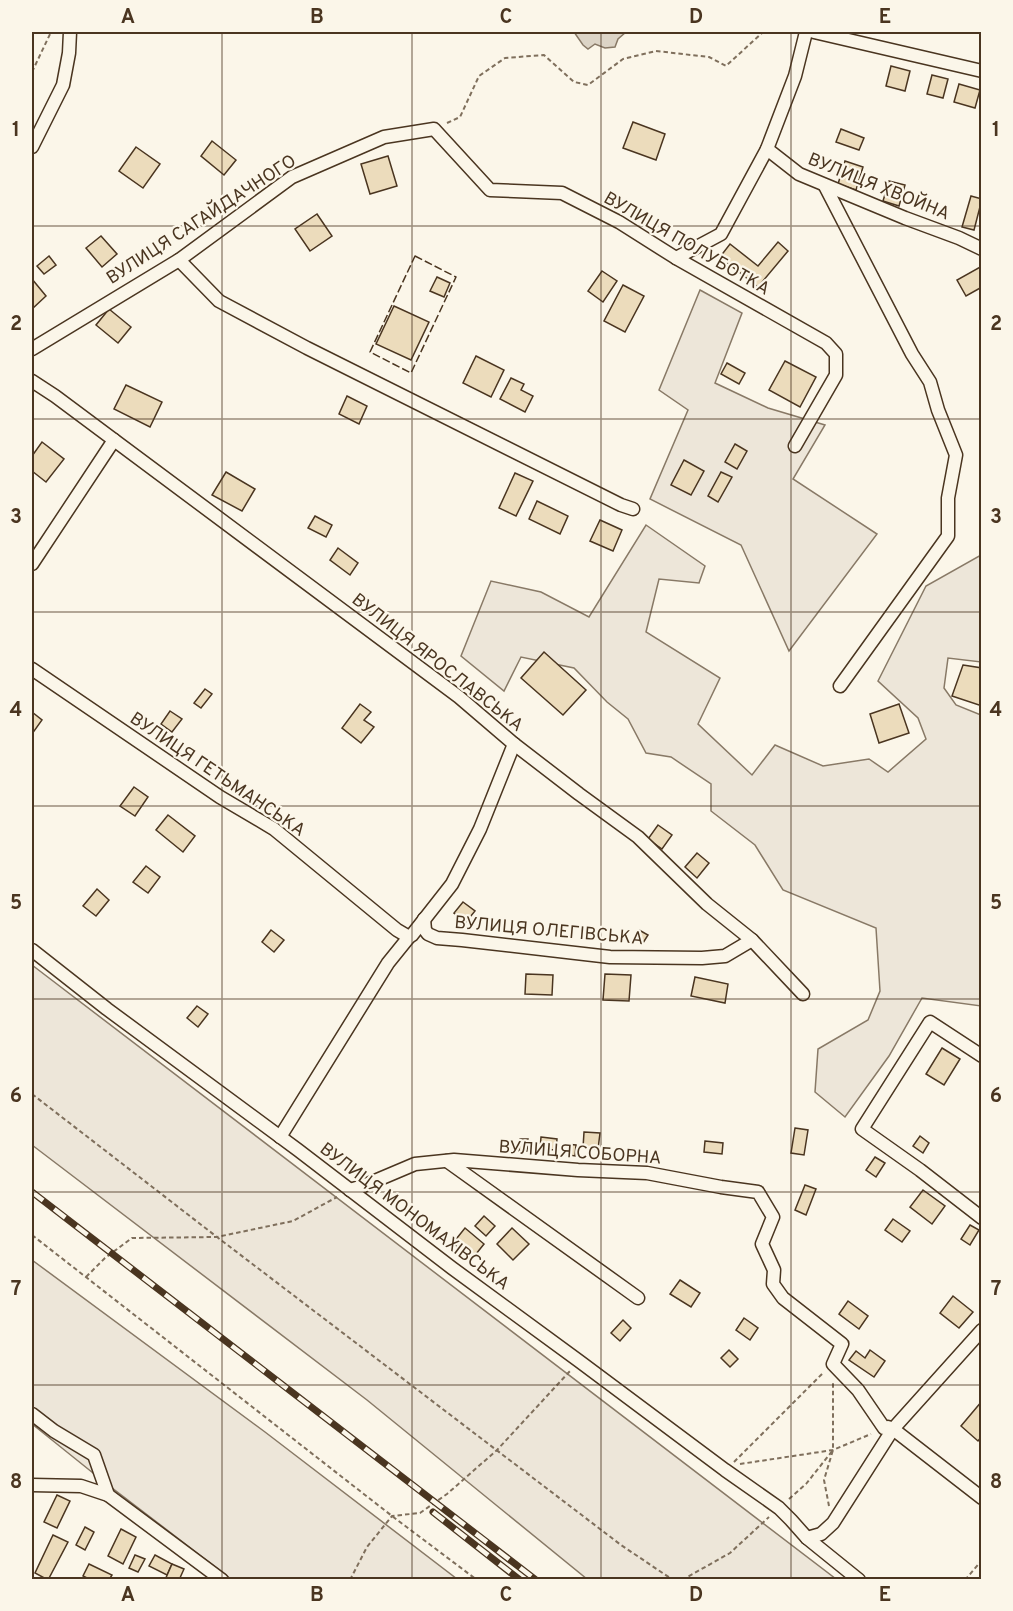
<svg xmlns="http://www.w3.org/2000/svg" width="1013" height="1611" viewBox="0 0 1013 1611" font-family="Overpass,sans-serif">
	<rect width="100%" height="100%" fill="#fbf6e9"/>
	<g fill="#ede6d9" stroke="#887966" stroke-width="1.5">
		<polygon points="700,290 742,313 715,383 768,408 825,425 793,479 877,534 789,651 741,545 650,499 688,410 659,390"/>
		<polygon points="646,525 705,566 699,583 659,579 646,632 720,678 698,724 752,775 775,745 823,766 869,759 888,772 926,739 918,718 878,681 926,586 981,555 981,662 948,658 944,688 956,705 981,715 981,1006 922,998 889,1056 845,1117 815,1092 818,1049 868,1020 880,991 876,928 783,890 755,845 711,811 711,784 671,757 646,753 628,719 607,702 574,668 521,657 504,691 461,656 491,581 541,592 589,617"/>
		<polygon points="32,965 836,1579 587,1579 367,1400 32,1145"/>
		<polygon points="32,1260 265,1432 457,1579 231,1579 103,1481 32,1424"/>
	</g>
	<polygon fill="#dcd4c6" stroke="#887966" stroke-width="1.5" points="574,32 626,32 618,39 615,47 605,48 595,44 588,49 583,45"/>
	<g fill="#ecdcbc" stroke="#4a3520" stroke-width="1.5">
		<polygon points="891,66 910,71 905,91 886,86"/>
		<polygon points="932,75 948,79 943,98 927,94"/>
		<polygon points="959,84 980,90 975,108 954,102"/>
		<polygon points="633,122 665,134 656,160 623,148"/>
		<polygon points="841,129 864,138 859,150 836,142"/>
		<polygon points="212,141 236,160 224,175 201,156"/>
		<polygon points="136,147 160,164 143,188 119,171"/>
		<polygon points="388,156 397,186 370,194 361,164"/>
		<polygon points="845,161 863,167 856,190 838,184"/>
		<polygon points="889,181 905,185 899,206 883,201"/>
		<polygon points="971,196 982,199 974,230 962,227"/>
		<polygon points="317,214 332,236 310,251 295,229"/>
		<polygon points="101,236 117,254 102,267 86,248"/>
		<polygon points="778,242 788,251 758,287 720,257 730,244 758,266"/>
		<polygon points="49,256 56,265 44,274 37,266"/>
		<polygon points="982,266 982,287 966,296 957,280"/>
		<polygon points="602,271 617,281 603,302 588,291"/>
		<polygon points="437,277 450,283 444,297 430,291"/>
		<polygon points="32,279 46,296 32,309"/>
		<polygon points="623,285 644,296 625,332 604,321"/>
		<polygon points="394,306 429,322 411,360 376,344"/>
		<polygon points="109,309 131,327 118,343 96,325"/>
		<polygon points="476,356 504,370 491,397 463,383"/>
		<polygon points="785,361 816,377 800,407 769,390"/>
		<polygon points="727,363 745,373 739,384 721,374"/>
		<polygon points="511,378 524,384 521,390 533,396 525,412 500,399"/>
		<polygon points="126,385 162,402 150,427 114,409"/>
		<polygon points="347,396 367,406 359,424 339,414"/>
		<polygon points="42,442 64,459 46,482 32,471 32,456"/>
		<polygon points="735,444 747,451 737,469 725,462"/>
		<polygon points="684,460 704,471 691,495 671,485"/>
		<polygon points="226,472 255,489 242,511 212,495"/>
		<polygon points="721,472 732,477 718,502 708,496"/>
		<polygon points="515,473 533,481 516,516 499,508"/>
		<polygon points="537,501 568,516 560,534 529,519"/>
		<polygon points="315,516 332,525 326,537 308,528"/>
		<polygon points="600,520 622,530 613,551 590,541"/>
		<polygon points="338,548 358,563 350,575 330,560"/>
		<polygon points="544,652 586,690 563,715 521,678"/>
		<polygon points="963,665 982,668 982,706 952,696"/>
		<polygon points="205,689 212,694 201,708 194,703"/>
		<polygon points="360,704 371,712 364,720 374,727 361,743 342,728"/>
		<polygon points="899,704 909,733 879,743 870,714"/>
		<polygon points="170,711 182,719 172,732 161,724"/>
		<polygon points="32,712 42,720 32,734"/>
		<polygon points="134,787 148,797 135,816 120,806"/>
		<polygon points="168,815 195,836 183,852 156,830"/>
		<polygon points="658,825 672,835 662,849 648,839"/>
		<polygon points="697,853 709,863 697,878 685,867"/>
		<polygon points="146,866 160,877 148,893 133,882"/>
		<polygon points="97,889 109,900 96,916 83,906"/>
		<polygon points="463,902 475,911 466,922 454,913"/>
		<polygon points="271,930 284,940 274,952 262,942"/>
		<polygon points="639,930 648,935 643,943 634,937"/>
		<polygon points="526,974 553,975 552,995 525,994"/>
		<polygon points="605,974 631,975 629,1001 603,1000"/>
		<polygon points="695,977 728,984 725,1003 691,996"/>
		<polygon points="197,1006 208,1014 198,1027 187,1018"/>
		<polygon points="942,1048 960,1059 944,1085 926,1074"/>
		<polygon points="795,1128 808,1130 804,1155 791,1153"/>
		<polygon points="584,1132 600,1133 598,1149 583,1148"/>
		<polygon points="920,1136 929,1143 923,1153 913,1146"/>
		<polygon points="541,1137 557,1139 556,1150 540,1149"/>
		<polygon points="520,1139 528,1139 527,1151 519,1151"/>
		<polygon points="705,1141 723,1143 722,1154 704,1152"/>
		<polygon points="564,1144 576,1145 575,1156 563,1154"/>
		<polygon points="875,1157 885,1163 876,1177 866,1170"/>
		<polygon points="805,1185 816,1189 806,1215 795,1210"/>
		<polygon points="923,1190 945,1206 932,1224 910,1207"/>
		<polygon points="484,1216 495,1226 486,1236 475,1226"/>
		<polygon points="893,1219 910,1231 902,1242 885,1230"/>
		<polygon points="970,1225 979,1230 970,1245 961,1239"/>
		<polygon points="465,1228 484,1244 472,1259 453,1243"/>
		<polygon points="512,1228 529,1244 513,1260 497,1244"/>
		<polygon points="680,1280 700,1293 691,1307 670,1294"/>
		<polygon points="953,1296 973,1312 959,1328 940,1313"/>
		<polygon points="848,1301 868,1316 859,1329 839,1314"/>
		<polygon points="744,1318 758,1328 750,1340 736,1330"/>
		<polygon points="623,1320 631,1328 620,1341 611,1333"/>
		<polygon points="729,1350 738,1359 730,1367 721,1358"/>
		<polygon points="870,1350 885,1361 874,1377 849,1360 856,1351 865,1358"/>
		<polygon points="982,1401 982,1436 978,1441 961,1426"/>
		<polygon points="57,1495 70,1501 57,1528 44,1522"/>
		<polygon points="85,1527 94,1532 85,1550 76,1545"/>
		<polygon points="121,1529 136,1537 123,1564 108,1556"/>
		<polygon points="53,1535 68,1542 48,1580 35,1573"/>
		<polygon points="135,1555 145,1559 138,1572 129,1568"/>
		<polygon points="155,1555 172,1564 167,1575 149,1566"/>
		<polygon points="89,1564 112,1575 109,1580 91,1580 83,1576"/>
		<polygon points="172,1564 184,1569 179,1580 165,1580"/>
	</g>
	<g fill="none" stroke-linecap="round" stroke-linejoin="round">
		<defs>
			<g id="minor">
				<polyline points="814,32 982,71"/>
				<polyline points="32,147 63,85 69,53 70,32"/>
				<polyline points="767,149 799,174 905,218 959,238 982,249"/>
				<polyline points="825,186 912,354 930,382 938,410 956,455 948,498 948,536 840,686"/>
				<polyline points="676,258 721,234 767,149 795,76 806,32"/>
				<polyline points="179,260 219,301 307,348 621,505 633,509"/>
				<polyline points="32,349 179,260 292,177 384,137 434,129 490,190 562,193 619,222 676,258 826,343 836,354 836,375 795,446"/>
				<polyline points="32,381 55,396 114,440 459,697 514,744 579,794 638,837 707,904 752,940 803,994"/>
				<polyline points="32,564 114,440"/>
				<polyline points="32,669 220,797 274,829 397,930 409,937"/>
				<polyline points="424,919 425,930 428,934 437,938 462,940 610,957 702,958 725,956 752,940"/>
				<polyline points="32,950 107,1009 298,1150 452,1268 579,1361 725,1470 779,1508 791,1520 807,1538 859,1580"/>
				<polyline points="982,1056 930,1022 862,1129 920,1170 982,1218"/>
				<polyline points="280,1137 388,963 409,937 412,935 452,884 480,829 514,744"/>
				<polyline points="447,1161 638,1298"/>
				<polyline points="350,1190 363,1186 415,1164 454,1160 578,1170 647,1173 721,1187 758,1192 773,1217 762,1244 774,1270 773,1284 783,1298 842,1344 833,1364 858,1390 884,1428 888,1427 893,1429 982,1498"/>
				<polyline points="32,1414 54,1431 94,1455 108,1495"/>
				<polyline points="32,1485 81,1486 108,1495 222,1580"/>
				<polyline points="807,1538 821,1534 833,1523 893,1429 982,1330"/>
			</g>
		</defs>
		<use href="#minor" stroke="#4a3520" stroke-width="15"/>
		<g stroke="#7f6f5c" stroke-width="2" stroke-dasharray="4.5 3" stroke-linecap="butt">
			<polyline points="32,72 51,32"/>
			<polyline points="447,123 460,117 479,76 505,58 544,55 574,82 588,85 623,59 656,51 709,57 726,66 763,32"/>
			<polyline points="32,1094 217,1237 621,1545 673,1580"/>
			<polyline points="32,1235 392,1516 477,1580"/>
			<polyline points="86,1277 105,1258 132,1238 217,1237 293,1221 337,1197"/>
			<polyline points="734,1462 823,1373"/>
			<polyline points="740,1464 833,1450 871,1434"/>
			<polyline points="789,1499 806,1484 833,1450"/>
			<polyline points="829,1506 824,1480 833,1450 833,1382"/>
			<polyline points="350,1580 367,1547 392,1516 420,1513 447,1494 497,1450 570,1371"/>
			<polyline points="682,1580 730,1553 769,1517"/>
			<polyline points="965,1580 982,1560"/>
		</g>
		<use href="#minor" stroke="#fbf6e9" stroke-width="12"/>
		<defs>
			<g id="rail">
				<polyline points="32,1192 536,1580"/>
				<polyline points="433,1512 520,1580"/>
			</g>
		</defs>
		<use href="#rail" stroke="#4a3520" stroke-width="7"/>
		<use href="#rail" stroke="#fbf6e9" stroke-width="4.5" stroke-dasharray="14" stroke-linecap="butt"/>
		<polygon stroke="#4a3520" stroke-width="1.5" stroke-dasharray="8 3" stroke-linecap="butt" points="415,256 456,277 411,373 370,352"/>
	</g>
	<path fill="none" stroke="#4a3520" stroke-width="1.5" stroke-opacity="0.55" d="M222 32V1580M412 32V1580M601 32V1580M791 32V1580M32 226H982M32 419H982M32 612H982M32 806H982M32 999H982M32 1192H982M32 1385H982"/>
	<g text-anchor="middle" stroke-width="4.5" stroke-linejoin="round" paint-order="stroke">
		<g font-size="18" fill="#4a3520" stroke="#fbf6e9">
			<text transform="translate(879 186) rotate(22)" y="6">ВУЛИЦЯ ХВОЙНА</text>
			<text transform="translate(201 219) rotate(-33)" y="6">ВУЛИЦЯ САГАЙДАЧНОГО</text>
			<text transform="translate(687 243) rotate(30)" y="6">ВУЛИЦЯ ПОЛУБОТКА</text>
			<text transform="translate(438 662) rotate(38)" y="6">ВУЛИЦЯ ЯРОСЛАВСЬКА</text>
			<text transform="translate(218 774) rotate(34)" y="6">ВУЛИЦЯ ГЕТЬМАНСЬКА</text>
			<text transform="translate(549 930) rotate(5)" y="6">ВУЛИЦЯ ОЛЕГІВСЬКА</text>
			<text transform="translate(580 1152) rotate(4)" y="6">ВУЛИЦЯ СОБОРНА</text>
			<text transform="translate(415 1216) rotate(37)" y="6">ВУЛИЦЯ МОНОМАХІВСЬКА</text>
		</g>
	</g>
	<rect width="1013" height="1611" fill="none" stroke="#fbf6e9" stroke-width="66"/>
	<rect x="33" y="33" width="947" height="1545" fill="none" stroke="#4a3520" stroke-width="2"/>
	<g font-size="20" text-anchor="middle" font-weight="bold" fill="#4a3520">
		<text x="128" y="23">A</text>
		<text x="317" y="23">B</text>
		<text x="506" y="23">C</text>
		<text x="696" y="23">D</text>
		<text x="885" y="23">E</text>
		<text x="16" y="136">1</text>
		<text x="996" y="136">1</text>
		<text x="16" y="330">2</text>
		<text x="996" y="330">2</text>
		<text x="16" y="523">3</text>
		<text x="996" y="523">3</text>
		<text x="16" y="716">4</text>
		<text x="996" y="716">4</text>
		<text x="16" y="909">5</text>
		<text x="996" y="909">5</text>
		<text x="16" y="1102">6</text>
		<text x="996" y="1102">6</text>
		<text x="16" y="1295">7</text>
		<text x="996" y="1295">7</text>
		<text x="16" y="1488">8</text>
		<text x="996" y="1488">8</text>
		<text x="128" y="1601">A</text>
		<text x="317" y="1601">B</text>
		<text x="506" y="1601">C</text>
		<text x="696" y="1601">D</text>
		<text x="885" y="1601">E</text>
	</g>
</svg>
